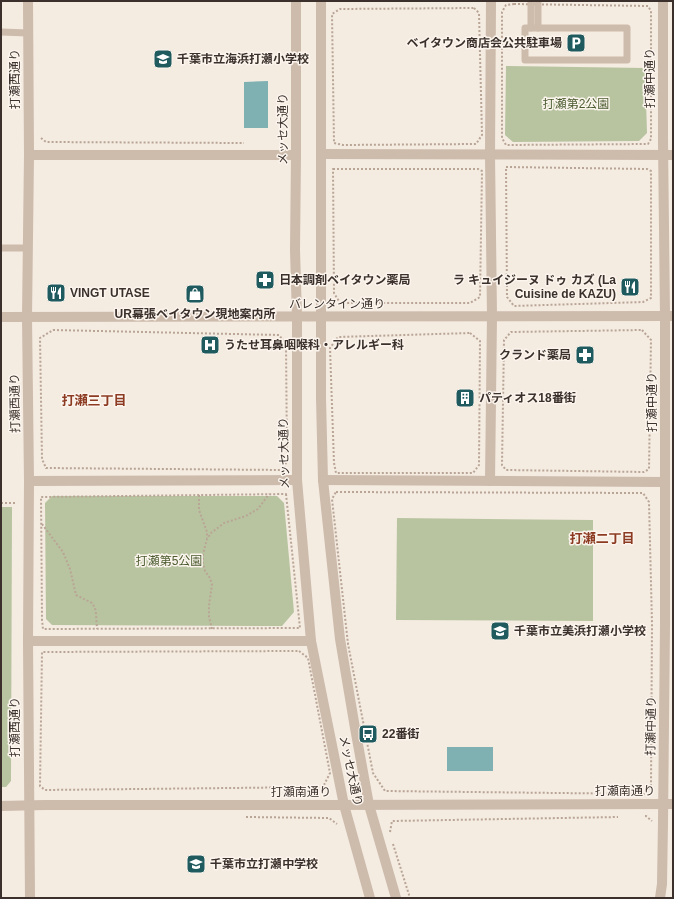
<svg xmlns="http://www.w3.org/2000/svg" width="674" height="899" viewBox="0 0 674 899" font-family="Helvetica,'Noto Sans JP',sans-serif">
	<rect width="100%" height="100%" fill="#f4ebe1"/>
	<g fill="#b8c4a0">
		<polygon points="506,66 645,68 647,133 639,141 513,142 505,135"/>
		<polygon points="52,496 277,496 284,503 294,612 282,626 52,625 46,619 45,503"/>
		<polygon points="1,507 12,507 11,781 6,787 1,787"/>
		<polygon points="397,518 593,520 593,621 396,620"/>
	</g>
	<g fill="#7fb0b2">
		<polygon points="268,81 268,128 244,128 244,82"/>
		<rect x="447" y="747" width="46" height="24"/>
	</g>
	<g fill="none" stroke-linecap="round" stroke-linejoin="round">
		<g stroke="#b9a596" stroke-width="2" stroke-dasharray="2 2" stroke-linecap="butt">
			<polygon points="514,4 648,6 651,11 651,139 648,144 506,145 502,138 502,12 506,5"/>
			<polygon points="474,8 479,13 482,135 476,144 343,145 334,143 332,14 340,9"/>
			<polyline points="41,138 46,142 244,143"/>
			<polygon points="506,167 647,169 651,171 651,298 643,302 514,306 507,297"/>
			<polygon points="333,169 478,169 482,171 480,297 470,303 340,303 334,293"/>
			<polygon points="53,330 279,335 286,344 287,459 284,470 46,468 42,459 40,338"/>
			<polygon points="642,330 651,340 649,469 644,472 506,470 502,465 504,340 511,332"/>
			<polygon points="470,333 480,341 479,465 473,473 336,473 334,463 330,348 338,337"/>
			<polygon points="336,492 643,493 649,502 652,624 651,785 645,794 385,791 373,773 348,644 332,499"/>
			<polygon points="286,494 300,628 43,629 42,620 41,497"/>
			<polyline points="199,495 199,510 207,532 207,538"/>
			<polyline points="1,503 17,503"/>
			<polyline points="42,524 63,552 70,569 76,595 92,603 95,608 96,614 97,629"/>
			<polyline points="212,629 209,617 209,605 212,585 210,578 205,571 203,563 203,554 207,539 211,533 224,523 246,516 258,509 269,494"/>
			<polygon points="299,651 308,658 330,773 323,787 45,790 40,786 42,652"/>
			<polyline points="645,816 646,816 652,821"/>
			<polyline points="246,817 329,818 337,824"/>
			<polyline points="390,832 392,821 618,817"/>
			<polyline points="393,844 410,898"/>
		</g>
		<g stroke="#cdbbac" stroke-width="7">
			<polyline points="531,1 531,28"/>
			<polyline points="538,1 538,28"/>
			<rect x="525" y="28" width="102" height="32"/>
			<polyline points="1,32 28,33"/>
			<polyline points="1,248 28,248"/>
		</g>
		<g stroke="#cdbbac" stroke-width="10">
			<polyline points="28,1 29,155 27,317 29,481 28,641 30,898"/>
			<polyline points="296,1 296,155 295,250 297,317 297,480 311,641 344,805 370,898"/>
			<polyline points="321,1 321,398 323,480 340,639 355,728 369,805 396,898"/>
			<polyline points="321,154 673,155"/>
			<polyline points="29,155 296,155"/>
			<polyline points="1,317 673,316"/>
			<polyline points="323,480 665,482"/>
			<polyline points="29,481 297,480"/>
			<polyline points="490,481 492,316 490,155 491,1"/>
			<polyline points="28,641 311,641"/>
			<polyline points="1,806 45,805 327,805 673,804"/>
			<polyline points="660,898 662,884 663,822 665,625 665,316 663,140 663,1"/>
		</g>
	</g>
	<defs>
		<symbol id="parking-square" viewBox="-11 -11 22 22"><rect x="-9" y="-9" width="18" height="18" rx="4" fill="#1f5a5e" stroke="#fbf5ee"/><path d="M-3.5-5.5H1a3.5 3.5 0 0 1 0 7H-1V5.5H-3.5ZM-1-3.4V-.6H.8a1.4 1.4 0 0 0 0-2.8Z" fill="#fff"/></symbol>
		<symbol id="school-square" viewBox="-11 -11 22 22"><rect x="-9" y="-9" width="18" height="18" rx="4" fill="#1f5a5e" stroke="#fbf5ee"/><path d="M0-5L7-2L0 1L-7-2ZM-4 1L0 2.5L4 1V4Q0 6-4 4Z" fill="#fff"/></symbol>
		<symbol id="pharmacy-square" viewBox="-11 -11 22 22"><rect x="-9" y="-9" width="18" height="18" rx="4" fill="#1f5a5e" stroke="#fbf5ee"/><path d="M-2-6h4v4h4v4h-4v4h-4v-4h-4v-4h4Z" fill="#fff"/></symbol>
		<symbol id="restaurant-square" viewBox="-11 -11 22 22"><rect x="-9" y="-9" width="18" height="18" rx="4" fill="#1f5a5e" stroke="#fbf5ee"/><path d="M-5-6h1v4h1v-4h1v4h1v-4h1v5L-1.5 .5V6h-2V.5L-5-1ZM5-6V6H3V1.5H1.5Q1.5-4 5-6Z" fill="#fff"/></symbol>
		<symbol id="shop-square" viewBox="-11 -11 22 22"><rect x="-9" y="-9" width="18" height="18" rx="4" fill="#1f5a5e" stroke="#fbf5ee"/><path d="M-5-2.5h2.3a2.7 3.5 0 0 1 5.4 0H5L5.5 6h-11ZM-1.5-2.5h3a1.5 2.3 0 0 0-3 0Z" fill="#fff"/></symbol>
		<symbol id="hospital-square" viewBox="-11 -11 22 22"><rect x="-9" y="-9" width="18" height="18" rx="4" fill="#1f5a5e" stroke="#fbf5ee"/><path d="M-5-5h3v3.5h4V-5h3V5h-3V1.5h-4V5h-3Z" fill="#fff"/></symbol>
		<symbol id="building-square" viewBox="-11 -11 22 22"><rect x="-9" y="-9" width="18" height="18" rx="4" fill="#1f5a5e" stroke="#fbf5ee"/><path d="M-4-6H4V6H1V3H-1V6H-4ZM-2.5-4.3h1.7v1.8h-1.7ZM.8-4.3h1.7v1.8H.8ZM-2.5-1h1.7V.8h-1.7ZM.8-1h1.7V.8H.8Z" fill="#fff"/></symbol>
		<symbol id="bus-square" viewBox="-11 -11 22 22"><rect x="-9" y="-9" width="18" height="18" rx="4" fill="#1f5a5e" stroke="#fbf5ee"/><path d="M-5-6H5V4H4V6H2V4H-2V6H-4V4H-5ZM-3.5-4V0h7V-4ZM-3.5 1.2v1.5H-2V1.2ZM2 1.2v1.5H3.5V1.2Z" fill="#fff"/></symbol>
	</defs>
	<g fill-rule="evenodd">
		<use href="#parking-square" x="565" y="32" width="22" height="22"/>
		<use href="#school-square" x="152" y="48" width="22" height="22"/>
		<use href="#pharmacy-square" x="254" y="269" width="22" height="22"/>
		<use href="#restaurant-square" x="619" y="276" width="22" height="22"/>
		<use href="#restaurant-square" x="45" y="282" width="22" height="22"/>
		<use href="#shop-square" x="184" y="283" width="22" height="22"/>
		<use href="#hospital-square" x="199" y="334" width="22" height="22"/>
		<use href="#pharmacy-square" x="574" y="344" width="22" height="22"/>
		<use href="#building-square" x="454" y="387" width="22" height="22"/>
		<use href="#school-square" x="489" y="620" width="22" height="22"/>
		<use href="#bus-square" x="357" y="723" width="22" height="22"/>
		<use href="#school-square" x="185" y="853" width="22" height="22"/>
	</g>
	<g text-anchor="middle" stroke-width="3" stroke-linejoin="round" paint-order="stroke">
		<g font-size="12" font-weight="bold" fill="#3b302b" stroke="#fbf5ee" text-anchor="start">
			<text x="562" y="47" text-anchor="end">ベイタウン商店会公共駐車場</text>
			<text x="177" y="63">千葉市立海浜打瀬小学校</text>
			<text x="279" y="284">日本調剤ベイタウン薬局</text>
			<text x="616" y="284" text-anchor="end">ラ キュイジーヌ ドゥ カズ (La<tspan x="616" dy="14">Cuisine de KAZU)</tspan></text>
			<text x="70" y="297">VINGT UTASE</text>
			<text x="195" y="318" text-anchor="middle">UR幕張ベイタウン現地案内所</text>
			<text x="224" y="349">うたせ耳鼻咽喉科・アレルギー科</text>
			<text x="571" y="359" text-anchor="end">クランド薬局</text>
			<text x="479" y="402">パティオス18番街</text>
			<text x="514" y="635">千葉市立美浜打瀬小学校</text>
			<text x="382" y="738">22番街</text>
			<text x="210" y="868">千葉市立打瀬中学校</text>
		</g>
		<g font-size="12" fill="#3b302b" stroke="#fbf5ee">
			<text transform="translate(650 78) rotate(-90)" y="4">打瀬中通り</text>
			<text transform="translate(15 79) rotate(-90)" y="4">打瀬西通り</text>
			<text transform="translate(283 129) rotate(-90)" y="4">メッセ大通り</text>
			<text x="337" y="308">バレンタイン通り</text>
			<text transform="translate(652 402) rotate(-90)" y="4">打瀬中通り</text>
			<text transform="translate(15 403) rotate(-91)" y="4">打瀬西通り</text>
			<text transform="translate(284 453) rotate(-91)" y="4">メッセ大通り</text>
			<text transform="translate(651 726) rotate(-89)" y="4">打瀬中通り</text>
			<text transform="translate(15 727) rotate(-90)" y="4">打瀬西通り</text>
			<text transform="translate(351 771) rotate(78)" y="4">メッセ大通り</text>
			<text x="625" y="795">打瀬南通り</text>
			<text x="301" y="796">打瀬南通り</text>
		</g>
		<g font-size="12" fill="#4a5a2e" stroke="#fbf5ee">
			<text x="576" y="108">打瀬第2公園</text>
			<text x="169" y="565">打瀬第5公園</text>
		</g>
		<g font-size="13" font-weight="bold" fill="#8c3b22" stroke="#fbf5ee">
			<text x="94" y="405">打瀬三丁目</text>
			<text x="602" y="543">打瀬二丁目</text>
		</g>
	</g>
	<rect width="674" height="899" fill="none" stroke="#3b302b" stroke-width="4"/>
</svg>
